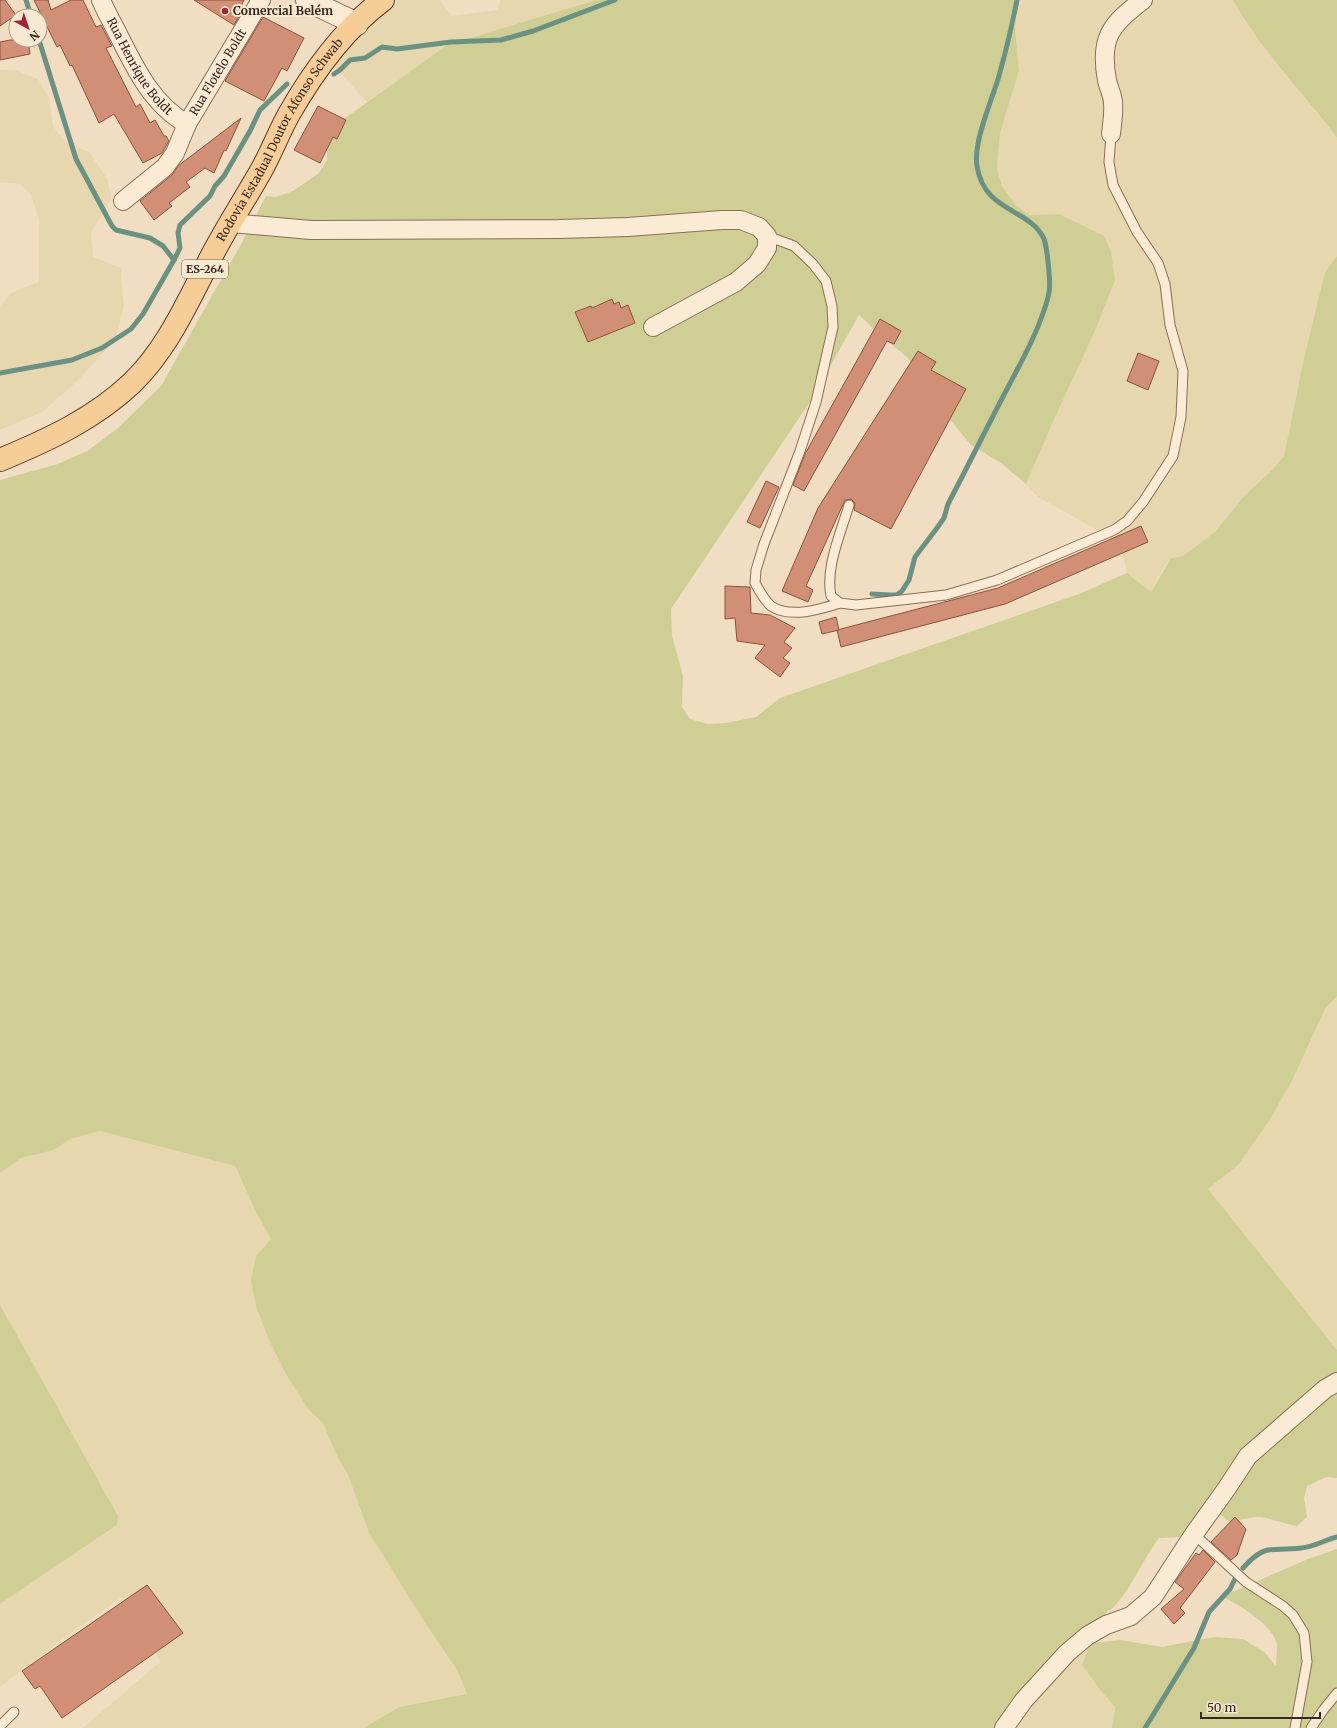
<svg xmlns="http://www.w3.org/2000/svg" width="1337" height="1728" viewBox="0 0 1337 1728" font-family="Merriweather,serif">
	<rect width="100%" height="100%" fill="#f0ddc2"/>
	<g fill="#e6d7af">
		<polygon points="400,0 439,0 452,16 497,10 501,0 596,0 447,45 367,102 331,63 380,16"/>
		<polygon points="1017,0 1233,0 1245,22 1276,63 1337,138 1337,256 1325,272 1304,358 1284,456 1272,470 1244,496 1216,531 1183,556 1171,558 1162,570 1151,592 1127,573 1125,562 1118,545 1103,533 1038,497 1026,484 1052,424 1094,333 1059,214 1029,215 1015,204 1002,186 997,169 1000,133 1019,71 1015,26"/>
		<polygon points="0,70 14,70 38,79 49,98 53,126 65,142 89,152 108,180 111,198 91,233 93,257 122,268 121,280 124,305 116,339 77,381 42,412 0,430 0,306 11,293 39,282 39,220 31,195 21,184 0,182"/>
		<polygon points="1337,996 1337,1350 1208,1189 1238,1165 1269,1121 1292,1081 1325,1009"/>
		<polygon points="100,1131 235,1166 257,1214 271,1239 256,1256 287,1376 308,1409 323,1423 335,1452 348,1475 369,1533 427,1626 457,1670 467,1695 399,1707 364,1728 83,1728 160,1662 145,1628 122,1597 57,1643 0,1687 0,1604 117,1525 0,1305 0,1173 21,1158 54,1150 70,1139"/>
		<polygon points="1090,1644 1101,1691 1115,1707 1112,1728 996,1728"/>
	</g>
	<g fill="#cfcf95">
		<path d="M596 0H1017L1015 26 1019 71 1000 133 997 169 1002 186 1015 204 1029 215 1059 214 1104 236 1111 252 1115 280 1094 333 1052 424 1026 484 1001 463 971 445 947 416 929 387 907 357 882 337 859 315 813 397 671 609 672 636 683 676 682 707 690 719 707 724 726 723 756 717 780 698 1079 594 1127 573 1151 592 1171 558 1183 556 1216 531 1244 496 1272 470 1284 456 1304 358 1325 272 1337 256V996L1325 1009 1292 1081 1269 1121 1238 1165 1208 1189 1337 1350V1478L1326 1477 1307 1486 1304 1498 1307 1517 1297 1526C1285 1524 1277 1521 1266 1518 1255 1515 1241 1520 1231 1523L1221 1515 1206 1516 1181 1537 1159 1538C1141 1562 1132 1589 1110 1611L1108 1610 1090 1643 1121 1640 1162 1647 1214 1637 1243 1639 1264 1652 1276 1666C1276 1659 1278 1647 1276 1641 1268 1621 1240 1607 1223 1596L1308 1559 1337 1549V1728H1112L1115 1707 1101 1691 1082 1665 1090 1644 996 1728H364L399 1707 467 1694 457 1670 427 1626 369 1533 348 1475 335 1452 323 1423 308 1409 287 1376 269 1340 256 1306 251 1280 256 1256 271 1239 257 1214 235 1166 100 1131 70 1139 54 1150 21 1158 0 1173V480L58 464 89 450 118 428 161 386 239 248 266 196 276 197 293 191 319 173 327 160V147L334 126 447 45Z"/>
		<path d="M1233 0H1337V138C1303 92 1261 51 1233 0Z"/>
		<polygon points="0,1305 118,1516 117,1525 0,1604"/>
	</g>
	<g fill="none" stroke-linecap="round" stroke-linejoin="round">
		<g stroke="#6b9183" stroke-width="5">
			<polyline points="26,0 31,16"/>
			<polyline points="39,40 76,159 112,226 116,230 150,238 163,246 174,260"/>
			<polyline points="334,74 340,70 350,60 365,58 382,47 397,49 451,42 501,40 533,31 615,0"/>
			<polyline points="0,373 72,360 102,348 131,329 143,314 174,260 180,248 178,233 180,225 210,196 215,186 224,176 250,131 260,110 287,84"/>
			<path d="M872 594 890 595H897L902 591 909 580 915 557 937 528 944 518 948 504C968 466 987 427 1007 389 1020 364 1033 342 1042 316 1045 308 1048 300 1049 292 1051 283 1047 247 1044 239 1030 208 984 213 977 166 973 142 992 100 999 76 1006 51 1012 26 1017 0"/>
			<path d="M1243 1568C1266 1542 1271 1552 1301 1548 1314 1547 1325 1540 1337 1537"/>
			<polyline points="1145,1728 1194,1648 1209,1612 1230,1589 1235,1579"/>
		</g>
	</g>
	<g fill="#d19075" stroke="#8c523c">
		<polygon points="0,0 5,0 16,15 0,26"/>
		<polygon points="34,0 48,0 51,10 71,0 83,0 96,27 101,25 112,46 106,48 136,107 140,104 150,123 155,120 164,136 166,136 169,141 162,153 143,163 114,114 99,123 72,65 70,66 60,45 57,47"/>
		<polygon points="194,0 244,0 241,6 244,8 234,25"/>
		<polygon points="263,17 304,38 287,71 282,68 264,101 225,81"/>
		<polygon points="10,40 28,40 30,54 0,60 0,42"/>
		<polygon points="318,106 346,120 337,139 333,137 320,163 294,150"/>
		<polygon points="241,118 226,151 224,150 214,173 205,168 186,182 190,187 169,203 172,206 154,220 140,201 172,175 178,166"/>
		<polygon points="612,299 614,304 619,302 621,308 628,305 635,323 588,342 575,312 591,306 592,308"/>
		<polygon points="880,319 901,331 894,344 887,341 804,491 793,485 805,454"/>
		<polygon points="918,351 936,362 931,370 966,389 891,529 854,510 855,503 851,499 845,500 806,586 813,590 808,602 782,591 818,508"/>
		<polygon points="1138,353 1159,361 1148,390 1127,381"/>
		<polygon points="766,481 779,487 760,528 747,522"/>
		<polygon points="1141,526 1148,542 1005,604 841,647 837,630 998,588"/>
		<polygon points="725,586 750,587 751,613 770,615 795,628 784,642 792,648 783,658 790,663 780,677 755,658 765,645 737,641 735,618 725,619"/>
		<polygon points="836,617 839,630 822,634 819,622"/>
		<polygon points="1235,1517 1246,1529 1237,1555 1231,1560 1211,1542"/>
		<polygon points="1203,1550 1215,1562 1180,1608 1185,1613 1174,1624 1161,1609 1184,1589 1175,1582 1196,1553 1199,1555"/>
		<polygon points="147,1585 183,1633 62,1718 40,1686 35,1689 22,1671"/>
	</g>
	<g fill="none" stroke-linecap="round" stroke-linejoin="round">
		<defs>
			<g id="service">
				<path d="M767 236 794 246 813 264 826 281 832 306 833 327 816 402 800 451 764 544 756 570 755 583C759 590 764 600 771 606 790 619 821 609 840 603"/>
				<path d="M849 505C841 533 825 567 831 596L840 603 856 605 946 595 997 580 1114 530 1127 521 1143 502 1173 456 1181 417 1183 371 1170 325 1165 284 1158 263 1137 232 1113 185 1109 162 1111 134"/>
				<polyline points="1194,1534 1246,1582 1283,1606 1293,1615 1304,1633 1307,1662 1295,1728"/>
				<polyline points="0,1726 14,1712"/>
				<polyline points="1311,1728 1324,1709 1337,1693"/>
			</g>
			<g id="minor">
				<path id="s1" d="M101 0C106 12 113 24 119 36 136 70 153 105 187 124"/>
				<path d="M1111 134C1112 124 1114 113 1113 103 1113 95 1108 87 1107 80 1099 38 1111 24 1143 0"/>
				<path id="s2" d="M123 201 165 167 175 153 187 124 261 0"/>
				<polyline points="231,223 311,230 559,229 628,227 722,220 741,220 759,227 767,236 767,248 757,264 736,282 653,327"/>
				<polyline points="1004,1728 1024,1700 1067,1653 1087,1636 1106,1625 1131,1616 1153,1597 1194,1534 1227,1488 1248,1456 1325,1389 1337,1382"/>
			</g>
			<polyline id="tertiary" points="307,0 357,24"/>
			<g id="primary">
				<path id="s3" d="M0 460C48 440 94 419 132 383 167 349 186 305 208 263 224 231 244 201 262 169 272 151 279 132 289 114 313 72 344 29 383 0"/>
			</g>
		</defs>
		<use href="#service" stroke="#8b6d58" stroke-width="11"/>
		<use href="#minor" stroke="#8b6d58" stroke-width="20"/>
		<use href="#tertiary" stroke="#8b6d58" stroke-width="24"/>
		<use href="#primary" stroke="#593c2c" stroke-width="24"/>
		<use href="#service" stroke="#fbebd5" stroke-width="9"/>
		<use href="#minor" stroke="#fbebd5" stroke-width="18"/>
		<use href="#tertiary" stroke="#fbebd5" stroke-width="22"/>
		<use href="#primary" stroke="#f6cd97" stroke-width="22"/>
	</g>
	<circle fill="#9e2434" stroke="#f7e8d2" stroke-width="1.5" cx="225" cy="11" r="4"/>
	<g text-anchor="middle" stroke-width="4" stroke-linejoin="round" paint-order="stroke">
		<rect fill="#f7e8d2" stroke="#736153" stroke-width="1" x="182" y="260" width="46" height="18" rx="3"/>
		<g font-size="11" font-weight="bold" fill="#3a271d">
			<text x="205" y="273">ES-264</text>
		</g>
		<g font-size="12" font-weight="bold" fill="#3a271d" stroke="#f7e8d2" text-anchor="start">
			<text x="233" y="15">Comercial Belém</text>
		</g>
		<g font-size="12" fill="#3a271d" stroke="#f7e8d2">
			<text dy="4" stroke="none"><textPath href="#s1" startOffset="77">Rua Henrique Boldt</textPath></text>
			<text dy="4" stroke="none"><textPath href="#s2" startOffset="163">Rua Flotelo Boldt</textPath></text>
			<text dy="4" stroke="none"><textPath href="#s3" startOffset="439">Rodovia Estadual Doutor Afonso Schwab</textPath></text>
		</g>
	</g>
	<g transform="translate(28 28) rotate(140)"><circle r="19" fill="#f7e8d2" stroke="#ab9b8a"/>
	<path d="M0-3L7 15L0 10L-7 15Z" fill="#9e2434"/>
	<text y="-6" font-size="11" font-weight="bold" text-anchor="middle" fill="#3a271d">N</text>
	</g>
	<path d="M1201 1712v6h119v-6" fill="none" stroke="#3a271d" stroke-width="2"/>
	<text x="1207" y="1712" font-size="12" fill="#3a271d" stroke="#f7e8d2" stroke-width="3" paint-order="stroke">50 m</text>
</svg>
